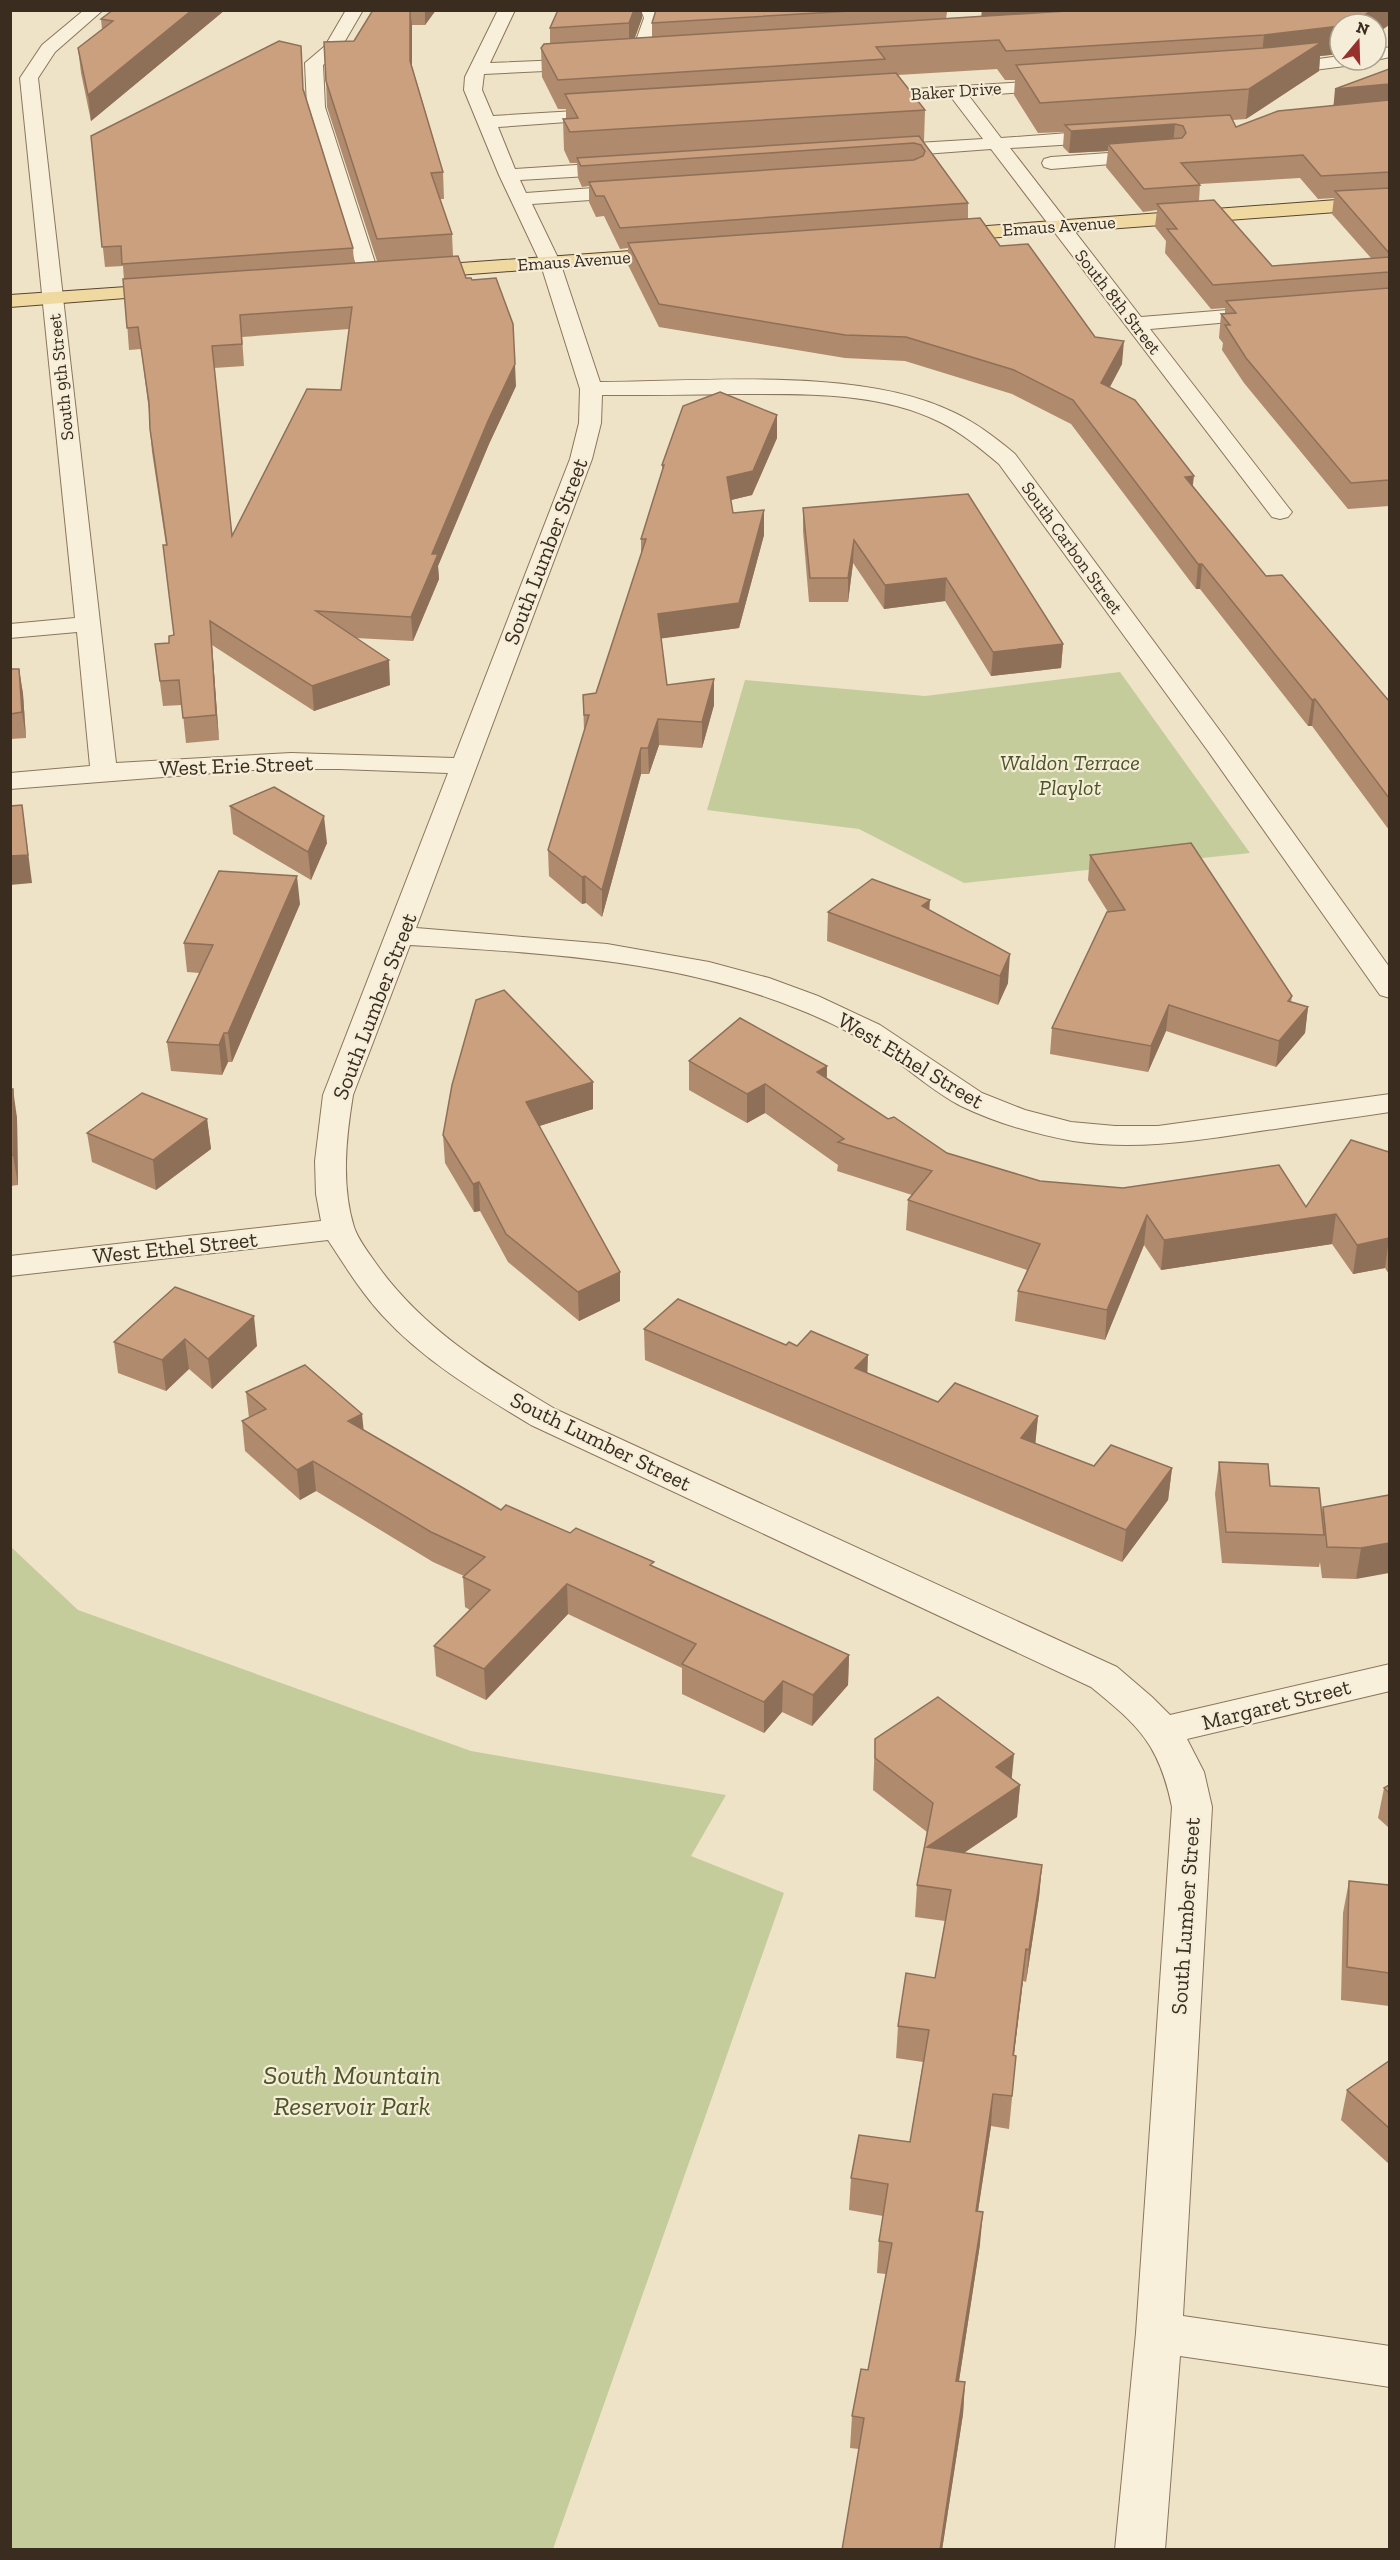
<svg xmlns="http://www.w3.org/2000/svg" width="1400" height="2560" viewBox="0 0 1400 2560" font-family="'Zilla Slab',serif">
	<rect width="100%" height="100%" fill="#eee3c7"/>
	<g fill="#c5cc9b">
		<polygon points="1120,672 1250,853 964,883 859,829 707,810 745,680 925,696"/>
		<polygon points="10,1546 78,1610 471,1751 726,1795 691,1856 784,1893 553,2549 11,2549"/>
	</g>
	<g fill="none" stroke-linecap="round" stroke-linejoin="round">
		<defs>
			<g id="minor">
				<path d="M84 10H103L55 52 38 78 116 763 291 753 454 758 570 459 579 423 580 389 540 262 499 175 464 90 465 77 498 10H515L490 63 587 59 593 60 596 64 593 68 587 69 484 74 482 90 493 116 609 109 615 110 618 114 615 118 609 119 498 127 515 169 623 162 630 164 632 168 630 172 623 174 520 180 526 193 634 185 641 187 644 191 641 195 634 197 532 204 560 262 600 382C703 382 862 366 955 413 978 424 996 438 1015 454L1226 739 1390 968V998L1380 995 1208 751 999 464C980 448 962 433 940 422 878 391 801 394 734 394 690 395 646 395 602 395L601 423 592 459 416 928 607 944 709 962 769 978 818 996 880 1025 982 1093 1025 1110 1071 1122 1115 1126H1158L1390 1094V1112C1342 1119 1295 1126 1247 1133 1189 1142 1132 1150 1073 1141 1035 1134 996 1123 961 1106 936 1093 916 1075 893 1059 864 1039 831 1022 798 1009 675 959 541 953 410 945L353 1095C346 1138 341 1185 354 1227 358 1239 368 1252 375 1262 421 1328 488 1369 555 1409L1117 1667 1152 1697 1170 1715 1390 1664V1691L1187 1739 1204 1772 1212 1807 1183 2316 1390 2346V2387L1180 2356 1165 2550H1115L1136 2333 1172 1807C1159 1744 1139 1726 1091 1687L531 1425C478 1393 424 1361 382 1315 361 1292 345 1266 328 1240L10 1276V1256L321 1221 316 1194 315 1161 323 1095 448 773 340 769H266L10 789V773L90 766 77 632 10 638V624L75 618 20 78 42 45Z"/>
				<polygon points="346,10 363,10 338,53 323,65 325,107 379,275 376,279 362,279 359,275 307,107 305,63 325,46"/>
				<polygon points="641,10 658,10 660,18 647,60 644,64 632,64 629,60 644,18"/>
				<polygon points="1390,47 1390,57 1376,60 1375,60 1376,50"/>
				<polygon points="1340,56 1340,60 1362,60 1359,64 1353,65 1275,75 1269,74 1266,70 1269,66 1275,65"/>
				<polygon points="1058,80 1064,81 1067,85 1064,89 969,96 1001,138 1108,130 1115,132 1117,136 1115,140 1108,142 1010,148 1141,317 1265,307 1272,309 1275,313 1272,317 1265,319 1150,329 1288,507 1292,512 1288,517 1280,519 1272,517 991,149 884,157 877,155 875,151 877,147 884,145 983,139 951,97 867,102 861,101 858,97 861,93 867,92"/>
				<polygon points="1152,150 1159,152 1161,156 1159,160 1051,169 1044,167 1042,163 1044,159 1051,157"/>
			</g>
			<g id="major">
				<polygon points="1390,196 1390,208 946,241 939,239 936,235 939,231 946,229"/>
				<polygon points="673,248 680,250 683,254 680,258 419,278 412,276 409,272 412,268 419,266"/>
				<polygon points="170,284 177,286 180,290 177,294 10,307 10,295"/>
			</g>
		</defs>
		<use href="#minor" stroke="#8a765d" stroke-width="2"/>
		<use href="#major" stroke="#584431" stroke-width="2"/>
		<use href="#minor" fill="#f8f0db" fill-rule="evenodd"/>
		<use href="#major" fill="#f0d9a1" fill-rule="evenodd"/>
	</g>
	<g fill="#af8a6c" fill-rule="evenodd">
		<polygon points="225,10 91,121 81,73 78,48 102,29 101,19"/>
		<path d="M373 10H436L425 25H412V66L443 172 444 199H440L452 234 453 256 466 278 516 386 489 444 438 566 439 579 413 641 356 638 390 685 314 711 212 645 219 740 186 743 182 705 163 706 155 644 169 643 174 636 166 545 152 452 150 429 149 411 141 349 129 350 123 266 105 267 91 136 304 91 353 248 354 263 377 261 327 107 326 81 354 41ZM349 329 341 390 232 536 214 368 244 366 242 337Z"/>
		<path d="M558 10H642V18L635 38 652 37V23L656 10H950L947 12 946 19 981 17 982 10H1389V25L1376 34V24H1340V54L1320 56 1319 71 1246 119 1233 120 1236 127 1333 105 1389 69V506L1348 509 1244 383 1222 350 1223 343 1219 338 1221 314H1225V308L1211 309 1165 253 1166 241 1155 227 1157 210 1143 212 1106 167 1108 151 1069 153 1063 147 1064 132 1038 133 1014 95 1015 80H1005L997 69 898 75 925 110 924 141H923L968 203V219L1000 246 1122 364 1110 387 1193 486 1266 576 1389 701V830L1312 726H1308L1200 589H1196L1071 424 1012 394 905 361 845 358 659 327 628 265V248L620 249 604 216 596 217 589 202V186L582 187 578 178 577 163H570L564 150 563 119H566V109H558L542 77 541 48 550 43V28ZM1300 178 1318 199 1334 198 1332 214 1371 258 1272 266 1199 201 1200 184Z"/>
		<polygon points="777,415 777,438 752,495 731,500 733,513 764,510 764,535 739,628 661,638 667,685 714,679 714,705 702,748 659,745 649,774 641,774 602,917 586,903 582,904 549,876 548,850 584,732 583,695 596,693 641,556 641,539 662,472 662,465"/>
		<polygon points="968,494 1063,644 1061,668 991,676 945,601 884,609 853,563 848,602 809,602 803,531 803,508"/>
		<polygon points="10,669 19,669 23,694 26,738 10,739"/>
		<polygon points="230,806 327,843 311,880 233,834"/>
		<polygon points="1090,855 1292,996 1291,1002 1308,1007 1305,1033 1276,1067 1166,1031 1148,1072 1050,1054 1052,1028 1108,912 1088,880"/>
		<polygon points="300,904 232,1062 228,1062 222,1075 171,1071 167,1042 200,973 187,972 184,943"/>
		<polygon points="929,910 1008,983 998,1005 827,941 828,912"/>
		<polygon points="689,1061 827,1066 827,1078 888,1119 947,1153 1040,1181 1306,1207 1389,1152 1389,1274 1385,1268 1353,1274 1332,1244 1161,1270 1144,1245 1105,1340 1015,1321 1018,1291 1027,1270 906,1230 908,1200 912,1195 837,1171 838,1165 765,1113 747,1123 689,1090"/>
		<polygon points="593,1082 593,1109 539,1126 620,1272 620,1301 579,1321 508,1262 480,1211 474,1212 445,1163 443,1135"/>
		<polygon points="10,1089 17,1118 18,1185 10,1186"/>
		<polygon points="207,1119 211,1149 156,1190 92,1162 87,1133"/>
		<polygon points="175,1287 257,1346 212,1389 189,1369 166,1391 118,1373 114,1342"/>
		<polygon points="644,1329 786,1345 867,1373 938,1402 1038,1416 1035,1444 1094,1466 1172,1468 1168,1500 1122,1562 645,1360"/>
		<polygon points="246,1392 363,1430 501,1510 570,1533 654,1567 849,1655 848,1685 812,1726 782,1712 764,1733 682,1694 682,1668 568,1614 486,1700 436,1676 434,1646 470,1610 465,1607 463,1577 464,1576 433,1562 316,1491 300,1500 245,1451 242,1421 249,1418"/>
		<polygon points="1219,1462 1270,1486 1322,1512 1323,1507 1389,1495 1356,1579 1322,1578 1320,1562 1319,1567 1222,1563 1215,1494"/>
		<polygon points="875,1739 1012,1779 1020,1785 1017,1817 964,1853 1042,1865 1039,1897 1026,1982 1023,1981 1014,2055 1016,2056 1009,2129 991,2126 978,2211 980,2244 959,2381 965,2382 963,2414 942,2550 842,2550 859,2449 850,2448 852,2416 868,2370 886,2274 877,2273 879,2241 883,2216 849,2210 851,2178 910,2142 923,2062 896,2058 898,2026 935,1978 945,1921 915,1917 917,1885 927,1832 873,1790"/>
		<polygon points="1389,1785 1389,1828 1378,1818 1384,1788"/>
		<polygon points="1349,1881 1389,1885 1389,2006 1341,2000 1343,1913"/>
		<polygon points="1389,2061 1389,2164 1341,2120 1347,2090"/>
	</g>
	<g fill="#8e7058">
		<polygon points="192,10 225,10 91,121 88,95"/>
		<polygon points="410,10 412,25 412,86 410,61"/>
		<polygon points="425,10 436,10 425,25"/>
		<polygon points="634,10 642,10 642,18 629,53 629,23"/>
		<polygon points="982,10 1242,10 981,32"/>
		<polygon points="1372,10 1389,10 1389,25 1376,34 1376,24 1351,24"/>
		<polygon points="1340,26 1340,54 1320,56 1319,71 1246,119 1249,89 1261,64 1264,35"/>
		<polygon points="1389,84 1389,106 1333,111 1335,89"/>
		<polygon points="1175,124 1173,146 1108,144 1108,151 1069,153 1071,131"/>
		<polygon points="1124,341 1122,364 1099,407 1101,383"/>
		<polygon points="515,364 516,386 489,444 438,566 439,579 413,641 411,617 432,554 488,421"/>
		<polygon points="777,415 777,438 752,495 727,501 727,477"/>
		<polygon points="1194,476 1191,500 1185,477"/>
		<polygon points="764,510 764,535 739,628 658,639 658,614"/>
		<polygon points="854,540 853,563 848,602 848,578"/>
		<polygon points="1198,564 1202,564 1200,589 1196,589"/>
		<polygon points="946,578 945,601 884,609 885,585"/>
		<polygon points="210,621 212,645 219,740 216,715"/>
		<polygon points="1063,644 1061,668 991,676 993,652"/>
		<polygon points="389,660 390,685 314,711 312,686"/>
		<polygon points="19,669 23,694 26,738 22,712"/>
		<polygon points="714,679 714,705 702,748 702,722"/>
		<polygon points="1315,699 1312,726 1308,726 1312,700"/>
		<polygon points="658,719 659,745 649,774 648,748"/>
		<polygon points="641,748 641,774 602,917 602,890"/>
		<polygon points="22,805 32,883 10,885 10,856"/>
		<polygon points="324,816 327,843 311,880 308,852"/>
		<polygon points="297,876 300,904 232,1062 228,1033"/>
		<polygon points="585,876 586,903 582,904 582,877"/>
		<polygon points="930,900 928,928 922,906"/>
		<polygon points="1010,954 1008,983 998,1005 1000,976"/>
		<polygon points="1169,1005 1166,1031 1148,1072 1151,1046"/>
		<polygon points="1308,1007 1305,1033 1276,1067 1279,1041"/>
		<polygon points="224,1033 228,1062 222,1075 219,1045"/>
		<polygon points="827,1066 826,1095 817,1072"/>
		<polygon points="593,1082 593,1109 527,1130 526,1102"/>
		<polygon points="765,1084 765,1113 747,1123 747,1094"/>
		<polygon points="13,1089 17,1118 18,1185 13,1155"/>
		<polygon points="207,1119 211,1149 156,1190 153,1160"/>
		<polygon points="479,1182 480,1211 474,1212 473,1184"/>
		<polygon points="1336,1214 1332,1244 1161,1270 1164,1240"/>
		<polygon points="1147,1215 1144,1245 1105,1340 1107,1310"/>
		<polygon points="1389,1238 1385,1268 1353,1274 1357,1245"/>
		<polygon points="620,1272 620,1301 579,1321 578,1292"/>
		<polygon points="254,1316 257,1346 212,1389 208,1359"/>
		<polygon points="185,1339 189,1369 166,1391 162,1360"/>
		<polygon points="868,1355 867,1385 855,1368"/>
		<polygon points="362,1414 365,1443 348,1421"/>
		<polygon points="1038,1416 1035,1447 1021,1438"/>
		<polygon points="313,1461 316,1491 300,1500 297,1470"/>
		<polygon points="1172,1468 1168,1500 1122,1562 1126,1530"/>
		<polygon points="1389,1543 1389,1573 1356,1579 1361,1548"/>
		<polygon points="567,1584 568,1614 486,1700 484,1669"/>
		<polygon points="849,1655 848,1685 812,1726 813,1695"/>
		<polygon points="783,1681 782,1712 764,1733 764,1702"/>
		<polygon points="1014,1754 1011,1786 996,1767"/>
		<polygon points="1020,1785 1017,1817 925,1879 927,1847"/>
		<polygon points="1042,1865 1039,1897 1026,1982 1029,1950"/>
		<polygon points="1026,1949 1023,1981 1010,2087 1013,2055"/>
		<polygon points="993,2094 991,2126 973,2243 976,2211"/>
		<polygon points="983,2212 980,2244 954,2413 956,2381"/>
		<polygon points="965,2382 963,2414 942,2550 940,2550"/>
	</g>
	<g fill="#cba07e" stroke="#8e7058" stroke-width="1.5" fill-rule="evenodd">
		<polygon points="113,10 192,10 88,95 78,48 113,21 101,19"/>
		<polygon points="373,10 410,10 410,61 443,172 431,173 452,234 377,239 326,81 324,42 354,41"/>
		<polygon points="558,10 634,10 629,23 550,28"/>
		<polygon points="656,10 867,10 652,23"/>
		<polygon points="1083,10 1372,10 1351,24 1340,24 1340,26 1264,35 1006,51 999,40 876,47 885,59 558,80 541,48 544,44"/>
		<polygon points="279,41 301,46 303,89 353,248 122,264 121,246 102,247 91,136"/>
		<polygon points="1322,42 1249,89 1040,103 1016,65 1264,48"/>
		<polygon points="1389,69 1389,84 1335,89"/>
		<polygon points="896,73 925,110 570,132 563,119 578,118 565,94"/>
		<polygon points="1389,100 1389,172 1321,176 1303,155 1181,163 1200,185 1144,189 1108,144 1182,138 1186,133 1183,126 1175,124 1071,131 1065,125 1230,115 1236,127 1278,111"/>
		<polygon points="919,136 968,203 620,228 604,196 596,196 589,182 914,160 923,156 925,151 921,145 914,143 581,166 577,158"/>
		<polygon points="1389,188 1389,253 1335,191"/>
		<polygon points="1214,200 1272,266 1389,257 1389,272 1213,285 1167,229 1177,229 1157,204"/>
		<polygon points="980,218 1000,246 1028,244 1095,337 1124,341 1101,383 1135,400 1194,476 1185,477 1266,576 1282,575 1389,701 1389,798 1315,699 1312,700 1202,564 1198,564 1073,400 1014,370 906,337 845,335 659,304 628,243"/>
		<path d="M458 256 466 278H471L472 280 496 278 513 324 515 364 488 421 432 554H438L411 617 316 611 389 660 312 686 210 621 216 715 183 718 179 680 160 681 155 644 169 643V636L174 635 163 545H167L150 429 149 403 138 327 127 328 123 279ZM352 307 341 390 307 389 232 536 212 346 242 344 240 315Z"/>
		<polygon points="1389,288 1389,480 1351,483 1246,358 1225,325 1230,325 1221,314 1236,313 1226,301"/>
		<polygon points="720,392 777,415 753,471 727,477 733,513 764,510 739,603 658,614 667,685 714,679 702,722 658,719 648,748 641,748 602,890 585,876 582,877 548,850 589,715 584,715 583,695 596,693 646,539 641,539 664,465 662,465 683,406"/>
		<polygon points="968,494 1063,644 993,652 946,578 885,585 854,540 848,578 810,578 803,508"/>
		<polygon points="10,669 19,669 22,712 10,714"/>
		<polygon points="274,787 324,816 308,852 230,806"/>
		<polygon points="22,805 28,855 10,856 10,806"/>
		<polygon points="1191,843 1292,996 1288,1001 1308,1007 1279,1041 1169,1005 1151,1046 1052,1028 1107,912 1125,910 1090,855"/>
		<polygon points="219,871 297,876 228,1033 224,1033 219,1045 167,1042 213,945 184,943"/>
		<polygon points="872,879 930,900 922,906 1010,954 1000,976 828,912"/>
		<polygon points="504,990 593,1082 526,1102 620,1272 578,1292 506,1234 479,1182 473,1184 443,1135 452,1085 476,1000"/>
		<polygon points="740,1018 827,1066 817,1072 888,1119 894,1117 947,1153 1040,1181 1123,1188 1279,1165 1306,1207 1351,1140 1389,1152 1389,1238 1357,1245 1336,1214 1164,1240 1147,1215 1107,1310 1018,1291 1040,1244 908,1200 932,1171 838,1142 844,1139 765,1084 747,1094 689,1061"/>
		<polygon points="10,1089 13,1089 13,1155 10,1156"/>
		<polygon points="142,1093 207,1119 153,1160 87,1133"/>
		<polygon points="175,1287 254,1316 208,1359 185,1339 162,1360 114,1342"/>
		<polygon points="678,1299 786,1345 789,1342 797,1346 811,1331 868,1355 855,1368 938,1402 955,1383 1038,1416 1021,1438 1094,1466 1111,1445 1172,1468 1126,1530 644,1329"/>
		<polygon points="305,1365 362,1414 348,1421 501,1510 506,1505 570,1533 576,1528 654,1562 650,1565 849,1655 813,1695 783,1681 764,1702 682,1664 696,1644 567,1584 484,1669 434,1646 490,1590 463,1577 485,1557 431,1532 313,1461 297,1470 242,1421 266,1409 246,1392"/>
		<polygon points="1219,1462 1268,1464 1270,1486 1319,1488 1324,1535 1226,1532"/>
		<polygon points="1389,1495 1389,1543 1361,1548 1327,1547 1323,1507"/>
		<polygon points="938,1697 1014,1754 996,1767 1020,1785 927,1847 1042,1865 1029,1950 1026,1949 1013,2055 1016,2056 1012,2096 993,2094 976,2211 983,2212 956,2381 965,2382 940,2550 842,2550 864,2418 852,2416 861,2369 868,2370 892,2243 879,2241 888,2184 851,2178 859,2135 910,2142 929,2030 898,2026 906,1973 935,1978 951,1890 917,1885 933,1803 875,1758 875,1739"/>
		<polygon points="1389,1785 1389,1793 1384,1788"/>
		<polygon points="1349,1881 1389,1885 1389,1973 1347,1967"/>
		<polygon points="1389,2061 1389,2128 1347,2090"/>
	</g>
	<g text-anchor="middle" stroke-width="4.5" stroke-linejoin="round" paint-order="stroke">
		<g font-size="18" fill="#3a2d20" stroke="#f5edd7">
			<text transform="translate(956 91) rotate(-4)" y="6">Baker Drive</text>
			<text transform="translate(1059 226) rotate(-4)" y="6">Emaus Avenue</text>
			<text transform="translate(574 261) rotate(-4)" y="6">Emaus Avenue</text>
			<text transform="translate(1118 302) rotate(52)" y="6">South 8th Street</text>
			<text transform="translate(61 377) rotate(-96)" y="6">South 9th Street</text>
			<text transform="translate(1072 548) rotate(54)" y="6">South Carbon Street</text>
		</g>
		<g font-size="22" fill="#3a2d20" stroke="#f5edd7">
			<text transform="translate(545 551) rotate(-69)" y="8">South Lumber Street</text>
			<text transform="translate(236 765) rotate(-2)" y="8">West Erie Street</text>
			<text transform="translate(374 1006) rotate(-69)" y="8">South Lumber Street</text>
			<text transform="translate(911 1060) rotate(31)" y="8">West Ethel Street</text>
			<text transform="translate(175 1247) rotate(-6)" y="8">West Ethel Street</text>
			<text transform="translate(601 1441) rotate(26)" y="8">South Lumber Street</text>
			<text transform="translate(1276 1704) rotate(-14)" y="8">Margaret Street</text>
			<text transform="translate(1185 1916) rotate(-86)" y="8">South Lumber Street</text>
		</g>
		<g font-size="22" font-style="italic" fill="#495627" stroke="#f5edd7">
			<text x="1070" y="770">Waldon Terrace<tspan x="1070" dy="25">Playlot</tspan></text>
		</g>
		<g font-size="27" font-style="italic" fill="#495627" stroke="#f5edd7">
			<text x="352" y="2084">South Mountain<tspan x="352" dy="31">Reservoir Park</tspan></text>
		</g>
	</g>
	<rect width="1400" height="2560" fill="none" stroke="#3a2d20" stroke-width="24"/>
	<g transform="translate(1358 42) rotate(19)"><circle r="28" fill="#f5edd7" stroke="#aaa08e" stroke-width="1.5"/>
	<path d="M0-4.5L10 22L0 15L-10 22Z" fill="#98302e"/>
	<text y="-9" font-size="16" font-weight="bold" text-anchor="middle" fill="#3a2d20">N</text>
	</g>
</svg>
